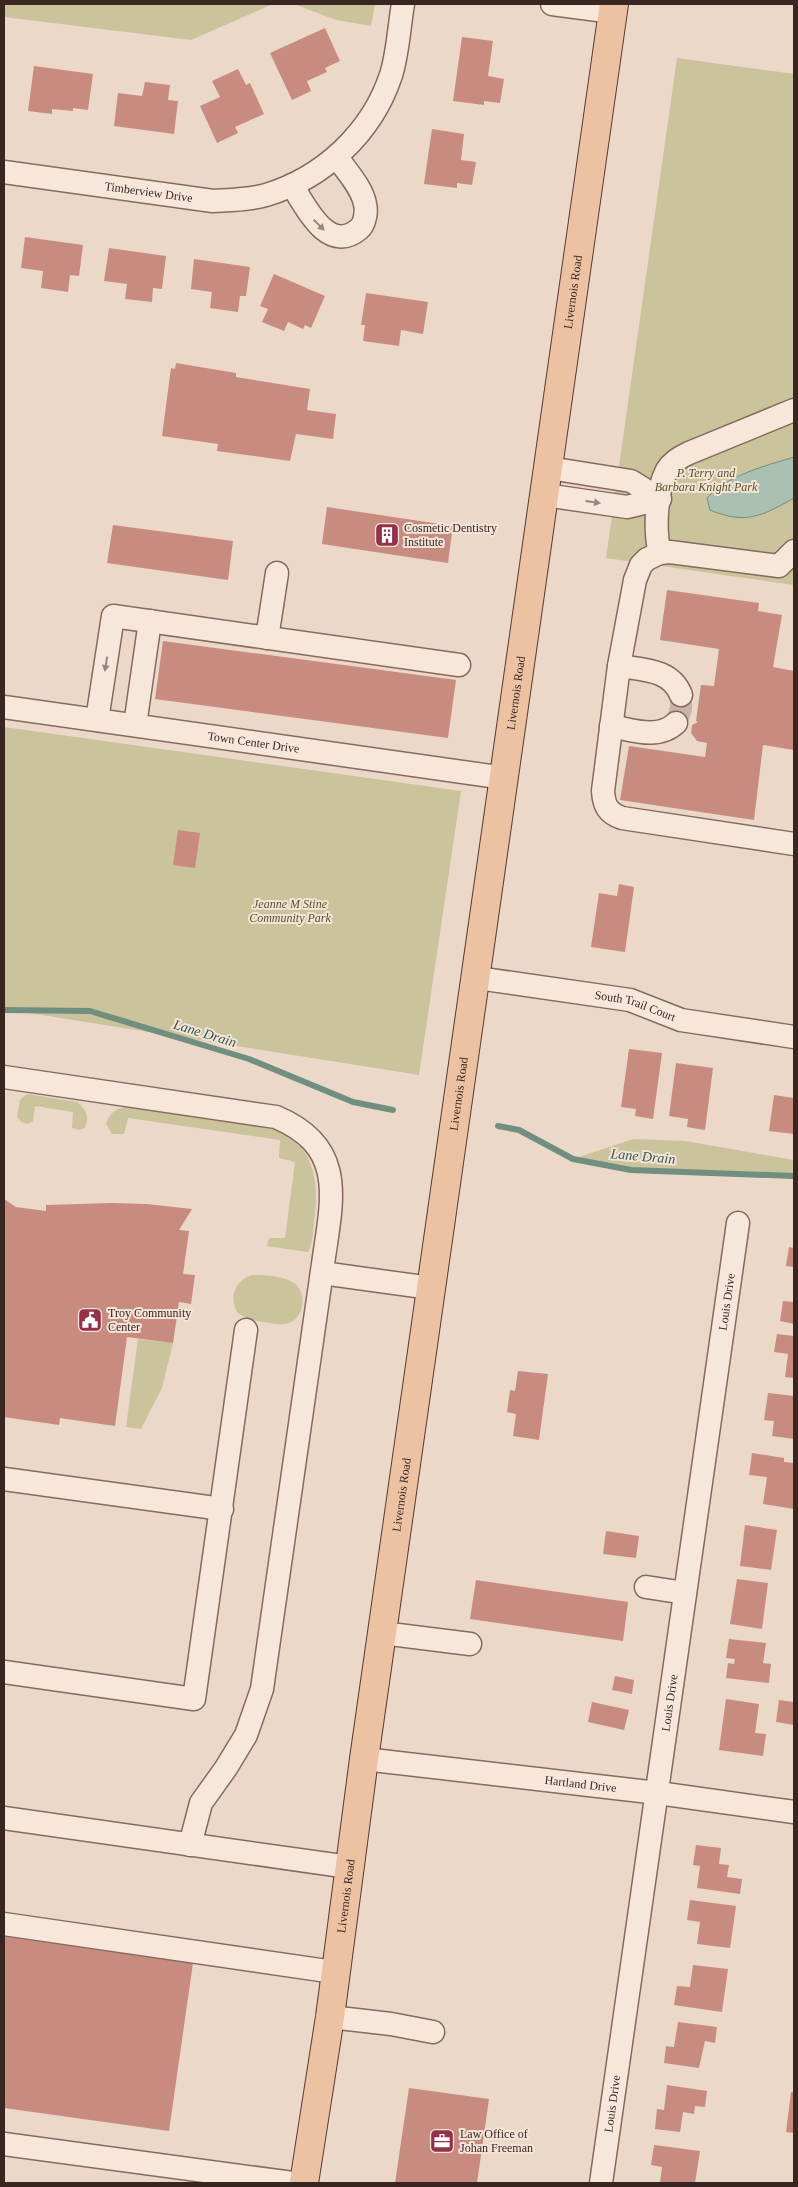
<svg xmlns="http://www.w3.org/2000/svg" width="798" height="2187" viewBox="0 0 798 2187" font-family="Georgia,serif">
	<rect width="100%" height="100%" fill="#ecd8c8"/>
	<g fill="#cac39c">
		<polygon points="4,4 273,4 191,40 4,17"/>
		<polygon points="294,4 375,4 371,26 336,20"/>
		<polygon points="677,58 794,74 794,585 606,558"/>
		<polygon points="4,727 461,791 419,1075 4,1009"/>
		<path d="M27 1094 77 1102C86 1109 90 1117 85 1128L79 1130 72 1128 73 1112 35 1106 33 1121 28 1124 21 1122 17 1117 20 1100Z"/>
		<path d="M129 1107 260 1125C312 1137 321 1175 314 1222 313 1232 313 1243 308 1252L267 1246 269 1238H285L295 1162 279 1158 280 1140 128 1118 124 1134H112L106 1124C109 1113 117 1107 129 1107Z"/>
		<polygon points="633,1139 685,1141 794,1160 794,1176 631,1170 573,1159"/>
		<path d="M252 1275C264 1275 284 1276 294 1283 306 1291 305 1313 293 1321 284 1327 272 1323 263 1322 253 1320 245 1319 237 1312 229 1297 235 1280 252 1275Z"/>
		<polygon points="138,1339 173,1343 162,1388 141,1429 126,1427"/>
	</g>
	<path fill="#a9c0b3" stroke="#708f7f" d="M794 457V498C762 516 746 525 710 510L707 498C728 475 765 466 794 457Z"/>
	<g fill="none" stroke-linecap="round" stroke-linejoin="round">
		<g stroke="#708f7f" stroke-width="6">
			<polyline points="4,1010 90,1011 249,1059 353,1102 393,1110"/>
			<polyline points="498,1126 519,1130 573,1159 631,1170 794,1176"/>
		</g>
	</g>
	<g fill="#c88b80">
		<polygon points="325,28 340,61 325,68 327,72 307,81 311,91 292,100 270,53"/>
		<polygon points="462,37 493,41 488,76 504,79 500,103 484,101 484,105 453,101"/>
		<polygon points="34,66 93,74 88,110 73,108 73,111 52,109 52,114 28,111"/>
		<polygon points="238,69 246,85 250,83 264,114 235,127 238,133 217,143 200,106 220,97 212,81"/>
		<polygon points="145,82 170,85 168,100 178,101 174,134 114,126 118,93 142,96"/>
		<polygon points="432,129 464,134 461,160 476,162 472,185 457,183 457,188 424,184"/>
		<polygon points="25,237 83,245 79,276 70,275 68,292 41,288 43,271 21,268"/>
		<polygon points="109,248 166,256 162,289 153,288 152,302 125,299 127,284 104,281"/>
		<polygon points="194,259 250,267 246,296 240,296 238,312 210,308 212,292 191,289"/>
		<polygon points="274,274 325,296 311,328 305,325 303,329 288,322 284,331 262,322 268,309 260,306"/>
		<polygon points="366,293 428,302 423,334 401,330 399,346 363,341 365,325 361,325"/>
		<polygon points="176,363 236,373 236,377 310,389 307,410 336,414 333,439 296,434 290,461 217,451 218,444 162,436 171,368 175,369"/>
		<polygon points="327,507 453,526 448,563 322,544"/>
		<polygon points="113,525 233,541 228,580 107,563"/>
		<polygon points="667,590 759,603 758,611 782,615 773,667 794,671 794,750 763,745 754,820 620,800 629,746 705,757 707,743 697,741 691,733 692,725 698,722 696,721 701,685 714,686 719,649 660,640"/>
		<polygon points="163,641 456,680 448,738 155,699"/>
		<polygon points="178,830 200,833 195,868 173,865"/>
		<polygon points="619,884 634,887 625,952 591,947 599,893 617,896"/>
		<polygon points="629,1049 662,1053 653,1119 635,1116 636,1109 621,1107"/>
		<polygon points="676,1063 713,1068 705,1130 687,1127 688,1119 669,1116"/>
		<polygon points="774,1095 794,1098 794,1134 769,1131"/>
		<polygon points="4,1199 16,1207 46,1211 46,1205 112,1203 147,1204 192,1209 179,1230 189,1231 183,1274 195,1275 191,1304 179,1302 173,1343 127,1337 115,1426 60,1418 59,1425 4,1417"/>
		<polygon points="789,1247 794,1248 794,1267 786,1266"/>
		<polygon points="783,1301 794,1302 794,1324 780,1321"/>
		<polygon points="777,1334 794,1336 794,1378 785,1377 788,1354 774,1352"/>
		<polygon points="518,1371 548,1374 539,1440 513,1436 516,1414 507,1412 510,1390 515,1391"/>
		<polygon points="768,1393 794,1396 794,1439 772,1436 774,1421 764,1420"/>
		<polygon points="752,1453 784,1458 784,1462 794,1463 794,1509 763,1504 767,1477 749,1475"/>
		<polygon points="745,1525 777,1530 771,1570 740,1566"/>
		<polygon points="606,1531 639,1536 636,1558 603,1554"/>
		<polygon points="737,1579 768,1583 762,1629 730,1624"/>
		<polygon points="476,1580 628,1602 623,1641 470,1619"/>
		<polygon points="729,1639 766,1643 763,1663 771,1664 769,1683 726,1678 728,1663 734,1664 735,1659 726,1658"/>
		<polygon points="615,1676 634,1680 632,1694 612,1690"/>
		<polygon points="726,1699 759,1704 755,1733 766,1734 763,1756 719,1750"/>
		<polygon points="779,1700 794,1702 794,1725 776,1722"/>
		<polygon points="592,1702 629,1710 624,1730 588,1722"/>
		<polygon points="696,1845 721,1848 719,1864 729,1865 727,1877 742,1879 740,1894 697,1888 700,1866 693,1865"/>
		<polygon points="690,1900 736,1906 730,1948 697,1944 700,1922 687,1920"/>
		<polygon points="4,1936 193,1963 169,2131 4,2108"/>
		<polygon points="693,1965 728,1969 722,2012 674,2005 677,1986 690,1987"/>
		<polygon points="678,2022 717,2027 715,2043 705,2041 699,2068 664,2063 666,2046 674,2047"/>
		<polygon points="667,2085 707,2091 705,2107 695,2106 694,2114 683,2112 680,2132 655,2129 657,2109 664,2110"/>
		<polygon points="409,2088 489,2099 477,2183 395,2183"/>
		<polygon points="791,2092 794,2092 794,2133 786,2132"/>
		<polygon points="654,2145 700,2151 695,2183 660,2183 662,2167 651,2165"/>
	</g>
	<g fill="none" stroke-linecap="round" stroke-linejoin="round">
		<polyline stroke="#c8b4a7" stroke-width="22" stroke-dasharray="22 11" stroke-linecap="butt" points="676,723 681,709 681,695"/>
		<defs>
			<g id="minor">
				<polyline points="552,4 613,12"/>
				<path id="s1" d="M4 172 213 201C231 200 249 200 266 195 323 178 372 133 391 75 398 53 399 27 403 4"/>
				<path d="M292 185C305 206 328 255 359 229 365 224 367 211 365 204 362 187 346 171 337 157"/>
				<polyline points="545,495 627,507 660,499 631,481 549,468"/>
				<path d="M794 551 779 566 670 552 660 553 647 559 641 565 635 580 619 666 603 791C604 806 608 813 622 818L794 844"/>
				<path d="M660 553C654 531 656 490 667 470 672 462 680 457 689 453L794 410"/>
				<polyline points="267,638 277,573"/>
				<path d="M619 666C643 670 671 669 681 695"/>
				<path id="s2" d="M4 707 505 778"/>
				<polyline points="97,720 113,616 459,665"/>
				<polyline points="135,725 150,621"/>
				<path d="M611 726C633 730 658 740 676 723"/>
				<path id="s3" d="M477 978 630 1000 681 1020 794 1037"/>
				<path d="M4 1077 276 1117C345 1146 333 1196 324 1257L262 1689 246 1735 226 1768 201 1803 190 1845"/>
				<polyline points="322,1273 431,1288"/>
				<polyline points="4,1479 222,1509"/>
				<polyline points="646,1587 685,1593"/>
				<polyline points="382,1633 470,1644"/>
				<polyline points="4,1672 194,1699 246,1330"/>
				<path id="s4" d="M364 1759 658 1793 794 1812"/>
				<polyline points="4,1818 349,1867"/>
				<polyline points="4,1924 334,1972"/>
				<polyline points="330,2017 391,2024 433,2032"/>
				<polyline points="4,2144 293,2183"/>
				<path id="s5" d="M601 2183 738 1223"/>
			</g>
			<g id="major">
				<path id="s6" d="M304 2183 330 2017 364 1759 614 4"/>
			</g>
		</defs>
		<use href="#minor" stroke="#87695e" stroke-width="25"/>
		<use href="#major" stroke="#563932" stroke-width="30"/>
		<use href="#minor" stroke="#f7e7db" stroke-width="22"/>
		<use href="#major" stroke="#ecc2a3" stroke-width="28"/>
	</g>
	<defs><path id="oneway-solid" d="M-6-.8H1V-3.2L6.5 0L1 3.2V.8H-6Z" transform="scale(1.25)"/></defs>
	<g fill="#98867e">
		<use href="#oneway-solid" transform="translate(319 225) rotate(45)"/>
		<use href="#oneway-solid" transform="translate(593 502) rotate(8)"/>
		<use href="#oneway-solid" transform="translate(106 664) rotate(99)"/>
	</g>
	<defs>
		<symbol id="building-square" viewBox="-11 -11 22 22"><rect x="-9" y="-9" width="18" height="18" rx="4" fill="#93314b" stroke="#f4e4d7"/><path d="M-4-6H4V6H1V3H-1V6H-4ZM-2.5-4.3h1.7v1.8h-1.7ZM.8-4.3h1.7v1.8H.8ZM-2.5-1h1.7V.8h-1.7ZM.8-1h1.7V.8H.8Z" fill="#fff"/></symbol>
		<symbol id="civic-square" viewBox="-11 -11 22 22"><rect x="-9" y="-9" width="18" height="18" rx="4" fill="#93314b" stroke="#f4e4d7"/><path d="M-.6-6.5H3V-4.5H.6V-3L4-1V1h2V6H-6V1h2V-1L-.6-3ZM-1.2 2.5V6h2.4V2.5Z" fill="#fff"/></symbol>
		<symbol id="office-square" viewBox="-11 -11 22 22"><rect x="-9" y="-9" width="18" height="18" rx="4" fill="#93314b" stroke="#f4e4d7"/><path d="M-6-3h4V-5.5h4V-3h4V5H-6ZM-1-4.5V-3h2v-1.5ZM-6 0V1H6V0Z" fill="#fff"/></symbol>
	</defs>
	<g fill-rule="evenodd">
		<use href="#building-square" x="373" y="521" width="28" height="28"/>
		<use href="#civic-square" x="76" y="1306" width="28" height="28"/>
		<use href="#office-square" x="428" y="2127" width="28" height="28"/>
	</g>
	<g text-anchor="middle" stroke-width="4" stroke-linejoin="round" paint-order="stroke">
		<g font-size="12" fill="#392621" stroke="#f4e4d7">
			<text dy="4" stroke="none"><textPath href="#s1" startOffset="146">Timberview Drive</textPath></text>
			<text dy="4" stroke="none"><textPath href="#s6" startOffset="1910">Livernois Road</textPath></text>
			<text dy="4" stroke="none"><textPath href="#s6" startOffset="1505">Livernois Road</textPath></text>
			<text dy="4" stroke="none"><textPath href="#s2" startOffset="252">Town Center Drive</textPath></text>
			<text dy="4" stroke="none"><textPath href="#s3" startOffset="161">South Trail Court</textPath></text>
			<text dy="4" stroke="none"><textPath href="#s6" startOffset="1100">Livernois Road</textPath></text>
			<text dy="4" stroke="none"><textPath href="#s5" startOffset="890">Louis Drive</textPath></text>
			<text dy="4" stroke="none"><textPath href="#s6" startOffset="695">Livernois Road</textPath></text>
			<text dy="4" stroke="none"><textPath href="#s5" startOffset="485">Louis Drive</textPath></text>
			<text dy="4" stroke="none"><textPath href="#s4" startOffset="218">Hartland Drive</textPath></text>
			<text dy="4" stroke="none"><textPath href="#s6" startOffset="290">Livernois Road</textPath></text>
			<text dy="4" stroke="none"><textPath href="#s5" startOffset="80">Louis Drive</textPath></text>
		</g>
		<g font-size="12" font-style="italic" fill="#545328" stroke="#f4e4d7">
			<text x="706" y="477">P. Terry and<tspan x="706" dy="14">Barbara Knight Park</tspan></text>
			<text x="290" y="908">Jeanne M Stine<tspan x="290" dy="14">Community Park</tspan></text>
		</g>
		<g font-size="12" fill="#392621" stroke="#f4e4d7" text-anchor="start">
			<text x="404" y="532">Cosmetic Dentistry<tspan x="404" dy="14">Institute</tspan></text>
			<text x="108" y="1317">Troy Community<tspan x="108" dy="14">Center</tspan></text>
			<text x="460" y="2138">Law Office of<tspan x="460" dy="14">Johan Freeman</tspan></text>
		</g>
		<g font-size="14" font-style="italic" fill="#31574b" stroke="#f4e4d7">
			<text transform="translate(205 1033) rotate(17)" y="5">Lane Drain</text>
			<text transform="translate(643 1156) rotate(5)" y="5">Lane Drain</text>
		</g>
	</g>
	<rect width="798" height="2187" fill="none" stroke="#392621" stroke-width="10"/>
</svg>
